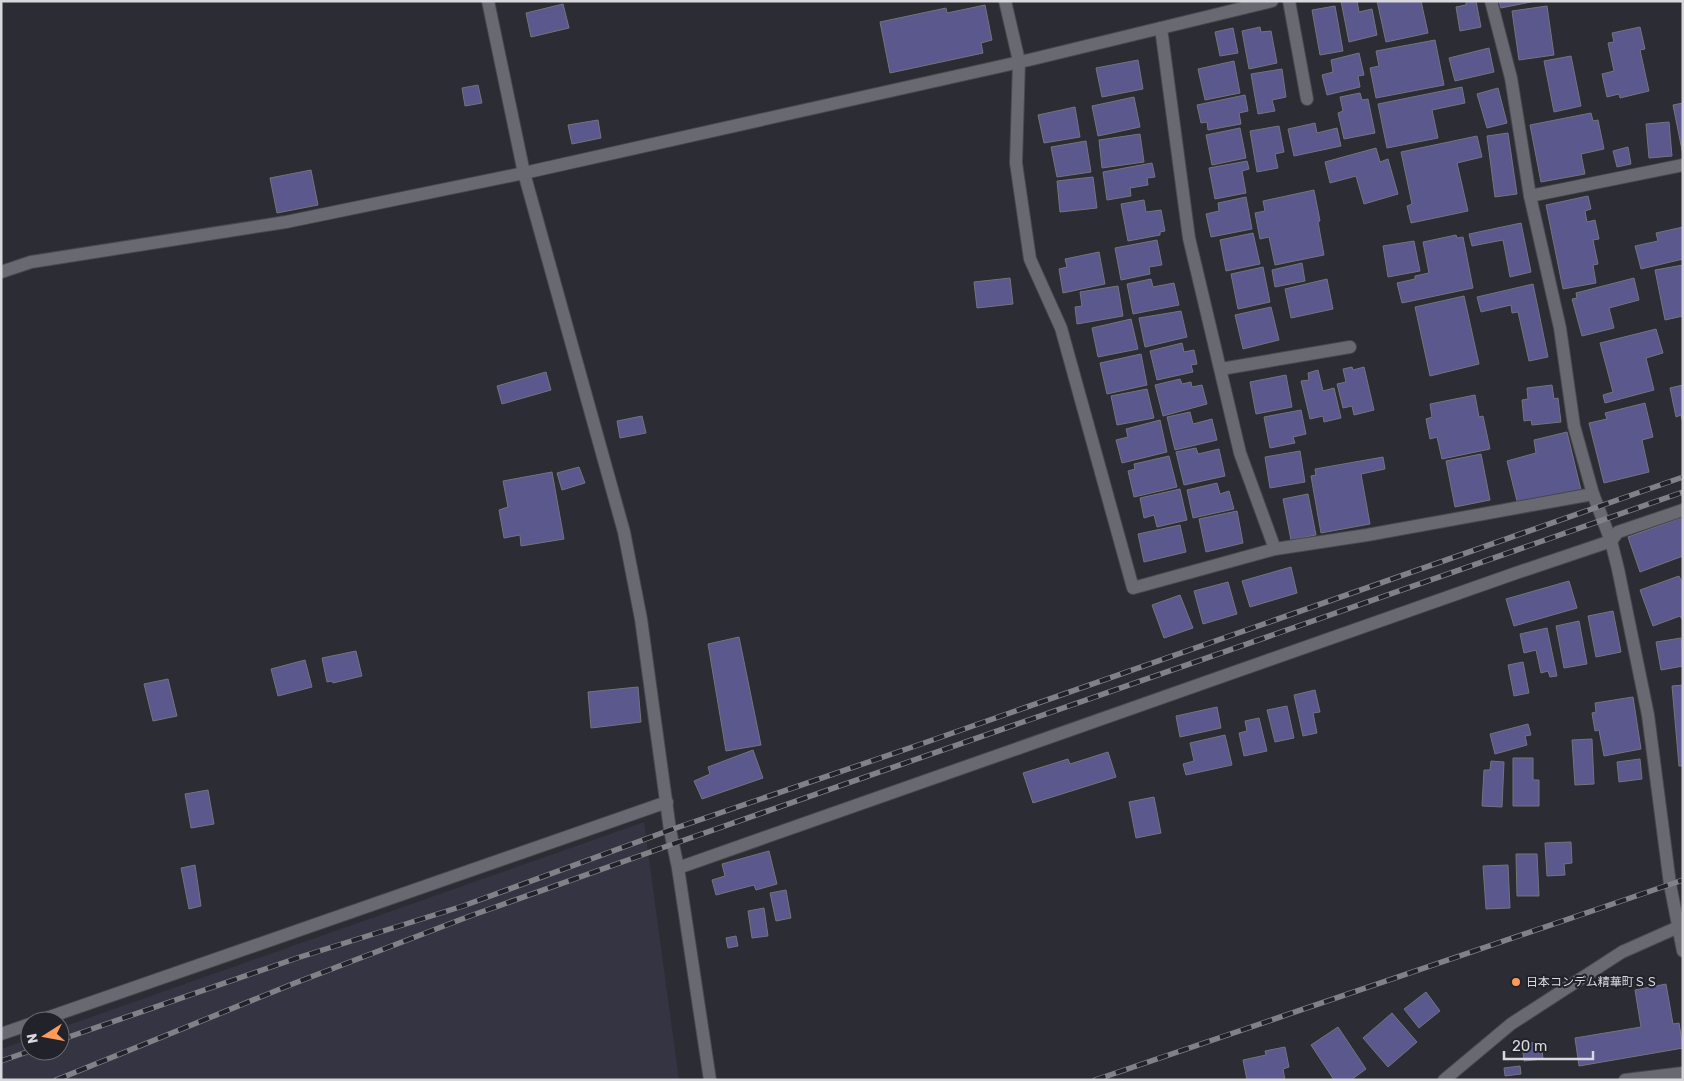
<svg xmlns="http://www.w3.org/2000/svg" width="1684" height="1081" viewBox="0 0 1684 1081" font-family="Rubik,'Noto Sans JP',sans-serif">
	<rect width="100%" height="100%" fill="#2c2c34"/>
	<polygon fill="#343442" points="644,822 679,1080 1,1080 1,1049 30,1039 30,1051 60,1051 60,1028"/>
	<g fill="#5a588d" stroke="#73747d">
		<polygon points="1341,1 1357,1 1359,12 1372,9 1377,35 1349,42"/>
		<polygon points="1377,1 1421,1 1428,33 1386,42"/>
		<polygon points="1466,1 1476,1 1481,27 1460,31 1456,7 1466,5"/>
		<polygon points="1499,1 1536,1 1501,8"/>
		<polygon points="563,4 569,28 531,37 526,13"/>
		<polygon points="985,5 992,40 981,43 983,53 890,73 880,22 946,8 947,13"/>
		<polygon points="1335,6 1343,51 1320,55 1312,10"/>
		<polygon points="1547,6 1554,55 1519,60 1512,11"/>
		<polygon points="1260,27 1261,32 1271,31 1277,63 1249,69 1242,31"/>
		<polygon points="1640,27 1645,49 1640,50 1649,91 1620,98 1619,94 1607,97 1602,74 1614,71 1608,43 1614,42 1612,33"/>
		<polygon points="1233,28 1238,53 1220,56 1215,32"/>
		<polygon points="1435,40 1444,85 1376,98 1370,68 1379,66 1376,51"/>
		<polygon points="1489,48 1494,72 1455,81 1449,58"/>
		<polygon points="1359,53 1364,75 1358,76 1360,87 1327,95 1322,75 1333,72 1331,60"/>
		<polygon points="1571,56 1581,106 1554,112 1544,61"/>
		<polygon points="1138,60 1143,89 1102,97 1096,68"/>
		<polygon points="1234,61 1240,93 1205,100 1198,69"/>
		<polygon points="1282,69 1286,97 1272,100 1275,111 1258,114 1251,74"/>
		<polygon points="478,85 482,103 465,106 462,88"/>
		<polygon points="1462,87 1465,103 1432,110 1438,138 1387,148 1378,104"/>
		<polygon points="1498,88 1507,123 1487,128 1477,94"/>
		<polygon points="1360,93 1362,100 1368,99 1375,133 1344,139 1338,113 1343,111 1340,97"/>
		<polygon points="1245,95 1248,111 1239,113 1241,124 1208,130 1207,122 1201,123 1197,105"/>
		<polygon points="1134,97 1140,127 1098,136 1092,106"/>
		<polygon points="1683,103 1683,155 1673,105"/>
		<polygon points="1075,107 1080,137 1044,143 1038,115"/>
		<polygon points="1591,113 1593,121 1598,120 1604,149 1581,154 1585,174 1541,182 1530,125"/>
		<polygon points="598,120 601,138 572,144 568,125"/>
		<polygon points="1669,122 1672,156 1649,158 1646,124"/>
		<polygon points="1315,123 1317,133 1337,128 1341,146 1294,156 1288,129"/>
		<polygon points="1279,126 1284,152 1275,154 1278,168 1257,172 1250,131"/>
		<polygon points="1240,128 1246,158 1212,165 1206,135"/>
		<polygon points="1508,133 1517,194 1495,197 1487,136"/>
		<polygon points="1140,134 1144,162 1102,168 1099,140"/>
		<polygon points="1477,136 1482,157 1457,163 1468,211 1411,223 1407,206 1412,204 1401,152"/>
		<polygon points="1086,141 1091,172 1057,177 1051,147"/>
		<polygon points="1628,147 1631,164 1617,167 1613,151"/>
		<polygon points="1376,148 1380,162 1388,159 1398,194 1364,204 1356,176 1330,183 1325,162"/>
		<polygon points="1247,161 1249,169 1242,171 1246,193 1215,199 1209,168"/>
		<polygon points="1152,163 1155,177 1147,178 1148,185 1130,188 1131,196 1107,200 1103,172"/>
		<polygon points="311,170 318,205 277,213 270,178"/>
		<polygon points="1093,177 1097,208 1060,212 1057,181"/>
		<polygon points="1314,190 1320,221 1318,222 1324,255 1275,265 1269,237 1260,239 1255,213 1265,211 1263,201"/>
		<polygon points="1588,196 1591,209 1585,211 1587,222 1595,220 1599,239 1593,240 1598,264 1593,265 1596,283 1563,289 1546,205"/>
		<polygon points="1246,197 1252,229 1211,237 1206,214 1219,211 1218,203"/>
		<polygon points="1144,200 1146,212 1161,210 1165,231 1160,232 1160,235 1128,241 1121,204"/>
		<polygon points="1521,223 1531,272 1510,277 1503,240 1472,246 1469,234"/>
		<polygon points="1683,227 1683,259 1641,269 1635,246 1658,241 1656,233"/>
		<polygon points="1253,233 1260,264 1226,271 1220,240"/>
		<polygon points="1456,235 1457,238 1463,237 1473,288 1402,303 1397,283 1415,279 1415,276 1429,273 1423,242"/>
		<polygon points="1157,240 1162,265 1149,267 1150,274 1121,280 1115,248"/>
		<polygon points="1414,241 1420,271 1388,277 1383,246"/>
		<polygon points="1099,252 1105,284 1063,293 1059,269 1067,267 1065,259"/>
		<polygon points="1302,263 1305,281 1275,287 1272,270"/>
		<polygon points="1683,265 1683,316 1665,320 1655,270"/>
		<polygon points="1263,267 1270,302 1238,309 1231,274"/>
		<polygon points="1010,278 1013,304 977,308 974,282"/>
		<polygon points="1634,278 1639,300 1609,308 1614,328 1582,336 1572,299 1577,298 1576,293"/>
		<polygon points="1151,279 1153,287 1174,283 1179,305 1133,314 1127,284"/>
		<polygon points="1327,279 1333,309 1291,318 1285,289"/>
		<polygon points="1533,284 1548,357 1529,361 1518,312 1512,313 1511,305 1481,312 1477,297"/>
		<polygon points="1118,286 1123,316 1077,324 1075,307 1082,306 1080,292"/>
		<polygon points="1464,296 1479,364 1430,376 1415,307"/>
		<polygon points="1271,307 1279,340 1243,349 1235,315"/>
		<polygon points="1181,311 1187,337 1145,347 1139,318"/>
		<polygon points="1131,319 1138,349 1098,357 1092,328"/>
		<polygon points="1656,329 1663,353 1646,358 1654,390 1605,403 1603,395 1613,392 1600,343"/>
		<polygon points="1182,343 1184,352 1194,350 1197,364 1191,365 1193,372 1157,380 1150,351"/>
		<polygon points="1141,354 1147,385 1107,394 1100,363"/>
		<polygon points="1352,367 1353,370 1364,367 1374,410 1354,415 1352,406 1343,408 1337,384 1346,382 1343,369"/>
		<polygon points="1318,370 1323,391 1334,388 1341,418 1324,422 1323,416 1310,419 1301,381 1309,380 1308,373"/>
		<polygon points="546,372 551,390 502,404 497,386"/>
		<polygon points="1286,375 1292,407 1256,414 1250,382"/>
		<polygon points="1180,379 1182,384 1191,382 1192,387 1202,385 1207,404 1163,416 1155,385"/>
		<polygon points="1552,385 1554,399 1558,398 1561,422 1532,425 1531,420 1524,421 1522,400 1528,399 1527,388"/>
		<polygon points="1683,385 1683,420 1682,420 1681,415 1676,417 1670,388"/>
		<polygon points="1147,389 1154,418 1117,425 1111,396"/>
		<polygon points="1475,395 1479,417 1483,416 1490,449 1442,459 1437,437 1430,439 1426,419 1432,417 1430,404"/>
		<polygon points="1645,403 1653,437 1642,440 1649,472 1604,483 1589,423 1607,419 1605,413"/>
		<polygon points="1301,410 1306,434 1293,437 1295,443 1270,448 1264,417"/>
		<polygon points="1190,412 1193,424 1212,419 1217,440 1175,450 1167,417"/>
		<polygon points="642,416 646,433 620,438 617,421"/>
		<polygon points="1160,420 1167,452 1122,463 1116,440 1128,437 1126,429"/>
		<polygon points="1567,432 1581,490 1518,505 1507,461 1536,453 1534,440"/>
		<polygon points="1196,448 1198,454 1219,449 1225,476 1184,485 1176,452"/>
		<polygon points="1300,451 1305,482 1270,488 1265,457"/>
		<polygon points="1481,454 1490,500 1455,507 1446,461"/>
		<polygon points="1169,456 1177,487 1134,497 1128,471 1135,469 1134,464"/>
		<polygon points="1383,457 1385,469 1361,474 1370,524 1321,533 1311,476 1316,475 1315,469"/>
		<polygon points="579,467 585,483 562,490 557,473"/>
		<polygon points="552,472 564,539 521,546 520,535 504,538 499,510 508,507 503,481"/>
		<polygon points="1217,483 1220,494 1229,491 1234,509 1193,518 1187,490"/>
		<polygon points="1180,489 1187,520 1157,527 1154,515 1144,518 1140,498"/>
		<polygon points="1308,494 1316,535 1291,540 1283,499"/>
		<polygon points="1237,511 1243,543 1206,552 1199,519"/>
		<polygon points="1683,517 1683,556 1640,572 1628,537"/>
		<polygon points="1180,525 1186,552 1144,562 1138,534"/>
		<polygon points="1291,567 1297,593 1250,607 1242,581"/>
		<polygon points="1679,576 1683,584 1683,621 1680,616 1653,626 1640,590"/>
		<polygon points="1569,581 1577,608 1514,626 1506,599"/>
		<polygon points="1228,582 1237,614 1203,624 1194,591"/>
		<polygon points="1180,595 1193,628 1164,638 1152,605"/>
		<polygon points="1613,611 1621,652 1596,657 1588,616"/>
		<polygon points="1579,621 1587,664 1564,668 1556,626"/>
		<polygon points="1547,628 1557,676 1550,677 1548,671 1541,673 1536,650 1524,653 1520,634"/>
		<polygon points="739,637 761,745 726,751 708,644"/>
		<polygon points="1681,638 1683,666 1661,670 1656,642"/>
		<polygon points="356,651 362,676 333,683 332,681 327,682 322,658"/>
		<polygon points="305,660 312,687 278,696 271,669"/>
		<polygon points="1523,662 1529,693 1514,696 1508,665"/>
		<polygon points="168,679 177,716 153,721 144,684"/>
		<polygon points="1683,685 1683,766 1679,766 1672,686"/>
		<polygon points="638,687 641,722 591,728 588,692"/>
		<polygon points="1315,690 1320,712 1313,713 1317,733 1303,736 1294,695"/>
		<polygon points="1633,697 1641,749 1604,756 1599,730 1595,731 1592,713 1596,712 1595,703"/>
		<polygon points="1287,706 1294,738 1275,742 1267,710"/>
		<polygon points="1217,707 1221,728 1180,737 1176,716"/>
		<polygon points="1259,718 1267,751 1244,756 1239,733 1247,731 1245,721"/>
		<polygon points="1528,724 1531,735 1525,736 1527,745 1495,754 1490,734"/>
		<polygon points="1225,735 1232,765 1186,775 1183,764 1194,761 1190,743"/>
		<polygon points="1592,739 1594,784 1575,785 1572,740"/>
		<polygon points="753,750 763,778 702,799 694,781 710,774 708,767"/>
		<polygon points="1108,752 1116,777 1033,803 1023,773 1068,759 1070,764"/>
		<polygon points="1513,758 1533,758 1533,780 1539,780 1539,806 1513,806"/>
		<polygon points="1640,759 1642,779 1619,782 1617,762"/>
		<polygon points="1491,761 1504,762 1502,807 1482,806 1484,770 1490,770"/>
		<polygon points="208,790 214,824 191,828 185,794"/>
		<polygon points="1154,797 1161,833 1136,838 1129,802"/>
		<polygon points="1571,842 1572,863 1564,864 1565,875 1547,876 1545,843"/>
		<polygon points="769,851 777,884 756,890 754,885 716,895 712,880 725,876 722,864"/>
		<polygon points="1516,854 1537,854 1539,896 1517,896"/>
		<polygon points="195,865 201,906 189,909 181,868"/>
		<polygon points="1508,865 1510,908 1486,909 1483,866"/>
		<polygon points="786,890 791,918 776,921 770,893"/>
		<polygon points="764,908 768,936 752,938 748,911"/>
		<polygon points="736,936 738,946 728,948 726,938"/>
		<polygon points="1666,984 1673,1024 1679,1023 1683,1048 1579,1066 1575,1038 1641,1027 1635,990"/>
		<polygon points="1426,992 1440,1011 1419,1028 1404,1009"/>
		<polygon points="1392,1013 1417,1042 1388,1067 1363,1038"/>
		<polygon points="1338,1027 1366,1069 1351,1080 1334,1080 1311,1045"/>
		<polygon points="1541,1042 1543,1059 1524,1061 1522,1044"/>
		<polygon points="1285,1047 1289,1067 1283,1069 1285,1080 1247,1080 1243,1060 1266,1055 1265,1051"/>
		<polygon points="1520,1066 1521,1074 1505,1076 1504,1068"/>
	</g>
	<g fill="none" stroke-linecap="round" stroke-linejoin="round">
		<defs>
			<g id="minor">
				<polyline points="488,1 524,173 624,532 641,619 670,830 678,868 710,1080"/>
				<polyline points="1005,1 1019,61 1016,163 1030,259 1061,328 1133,588 1275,549 1367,535 1593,494 1574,426 1560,328 1530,196 1511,78 1491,1"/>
				<polyline points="1289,1 1307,99"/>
				<polyline points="1161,28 1189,238 1240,453 1275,549"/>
				<polyline points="1530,196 1683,165"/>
				<polyline points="1,272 31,262 286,222 524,173 1033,59 1272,1"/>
				<polyline points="1221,369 1350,347"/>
				<polyline points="1593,494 1611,541 1618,569 1648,715 1670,884 1683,951"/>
				<polyline points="678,868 1516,573 1611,541 1618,532 1683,510"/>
				<polyline points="38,1021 667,802"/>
				<polyline points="1,1034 30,1024"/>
				<polyline points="1444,1080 1511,1024 1622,952 1683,925"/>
				<polyline points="1625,1080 1683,1073"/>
			</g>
		</defs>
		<use href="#minor" stroke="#47474d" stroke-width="14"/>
		<use href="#minor" stroke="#696972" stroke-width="12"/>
		<defs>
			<g id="rail">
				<polyline points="60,1040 297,958 463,906 670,830 924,743 1683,477"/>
				<polyline points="1,1061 30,1051"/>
				<polyline points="56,1080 295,983 470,916 673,844 1683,492"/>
				<polyline points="1095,1080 1683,880"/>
			</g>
		</defs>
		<use href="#rail" stroke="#818188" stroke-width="5.5"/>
		<use href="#rail" stroke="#22222a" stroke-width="4" stroke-dasharray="11" stroke-linecap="butt"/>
	</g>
	<circle fill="#ff9b5a" stroke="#22222a" stroke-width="2" cx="1516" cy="982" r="5"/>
	<g text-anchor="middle" stroke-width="4" stroke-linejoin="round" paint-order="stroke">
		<g font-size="12" fill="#d8d8dd" stroke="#22222a" text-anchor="start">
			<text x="1526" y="986">日本コンデム精華町ＳＳ</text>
		</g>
	</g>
	<rect width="1684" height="1081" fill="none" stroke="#d8d8dd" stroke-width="5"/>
	<g transform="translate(45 1036) rotate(259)"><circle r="24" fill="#22222a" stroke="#6b6b72"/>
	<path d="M0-4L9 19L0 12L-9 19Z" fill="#ff9b5a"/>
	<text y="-8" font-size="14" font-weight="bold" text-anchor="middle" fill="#d8d8dd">N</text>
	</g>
	<path d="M1504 1051v8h89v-8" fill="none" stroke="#d8d8dd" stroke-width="2.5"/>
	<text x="1512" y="1051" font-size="15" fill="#d8d8dd" stroke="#22222a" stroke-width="4" paint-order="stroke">20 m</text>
</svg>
